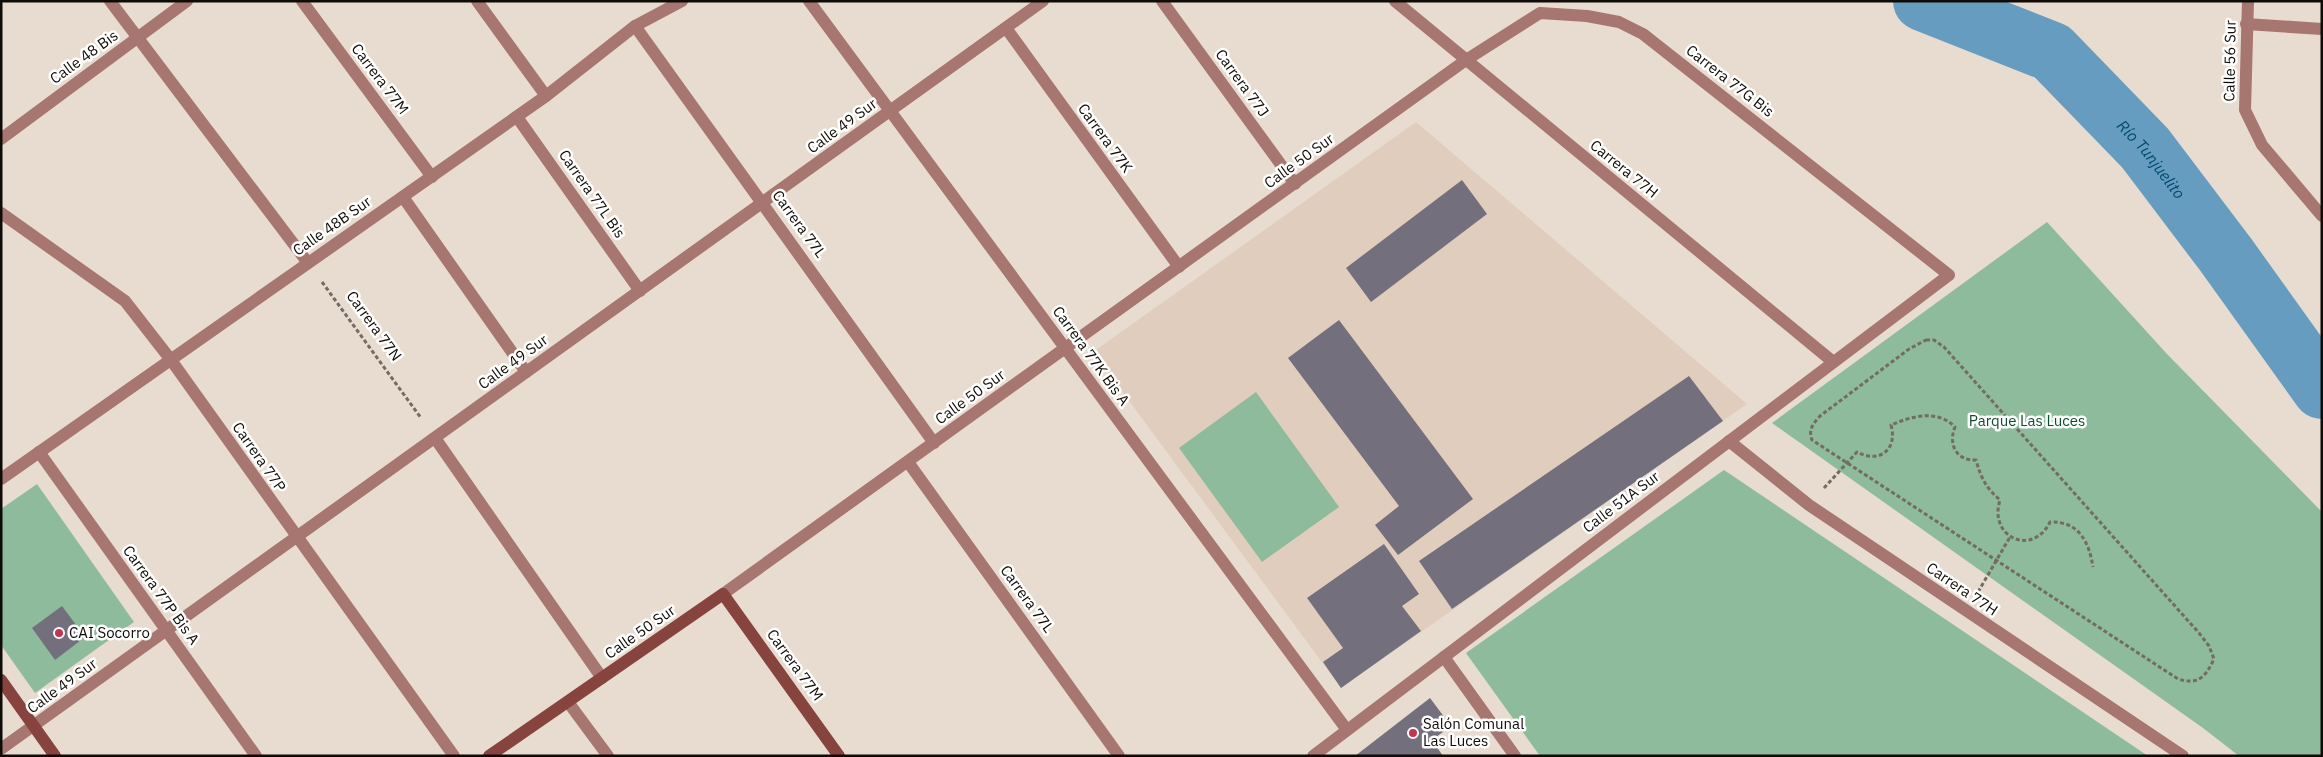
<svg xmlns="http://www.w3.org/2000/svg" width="2323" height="757" viewBox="0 0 2323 757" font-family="'IBM Plex Sans',sans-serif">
	<rect width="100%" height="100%" fill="#e8dcd0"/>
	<polygon fill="#e0cdbd" points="1416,122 1747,404 1341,688 1093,352"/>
	<g fill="#8ebb9b">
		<polygon points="2047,222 2167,354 2322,512 2322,756 2239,756 2203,728 1772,423"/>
		<polygon points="1256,392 1339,507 1262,562 1179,448"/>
		<polygon points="1724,470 2148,756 1540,756 1466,653"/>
		<polygon points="37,484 134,622 35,693 1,645 1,509"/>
	</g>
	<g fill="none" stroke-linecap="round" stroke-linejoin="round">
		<path stroke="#669cc0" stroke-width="60" id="s1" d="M1923 1 2052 52 2145 148 2226 255 2322 389"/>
	</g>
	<g fill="#736f7d">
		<polygon points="1462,180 1487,214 1371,302 1346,268"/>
		<polygon points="1339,320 1473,499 1398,555 1375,525 1399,506 1288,358"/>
		<polygon points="1689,376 1723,421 1452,609 1419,561"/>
		<polygon points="1384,544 1419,594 1402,606 1421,631 1341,688 1323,662 1343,648 1307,598"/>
		<polygon points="62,606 85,637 55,660 32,628"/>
		<polygon points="1430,698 1451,726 1432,740 1443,756 1355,756"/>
	</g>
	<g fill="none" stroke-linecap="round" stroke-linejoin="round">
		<g stroke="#736b64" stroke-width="3" stroke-dasharray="4 2.5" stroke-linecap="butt">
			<polyline points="322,282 421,418"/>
			<path d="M1926 340H1934L1944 347 2199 633 2209 646 2214 659C2205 678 2198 685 2178 679L1812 440C1808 429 1813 424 1820 416L1909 349Z"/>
			<path d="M1824 488 1857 452C1879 464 1898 450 1891 425 1912 416 1937 409 1955 427 1948 444 1956 461 1976 460 1981 478 1986 488 2000 500 1988 538 2033 557 2050 522 2079 521 2089 542 2093 567"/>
			<polyline points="1978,592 2010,537"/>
		</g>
		<g stroke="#a77671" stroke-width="12">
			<polyline points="110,1 308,263"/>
			<polyline points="302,1 432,177"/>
			<polyline points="477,1 546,96"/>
			<polyline points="809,1 1347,730"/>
			<polyline points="1162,1 1295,184"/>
			<polyline points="1395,1 1832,361"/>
			<polyline points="2248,1 2245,110 2262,145 2322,216"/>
			<polyline points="2246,24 2322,29"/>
			<polyline points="635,26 934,443"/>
			<polyline points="1006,28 1179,267"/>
			<polyline points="517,117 640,291"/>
			<polyline points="1,139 187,1"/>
			<polyline points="403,197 526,372"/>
			<polyline points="1,213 125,301 171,360 454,756"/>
			<polyline points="435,438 602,678"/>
			<polyline points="1729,441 1809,505 2183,756"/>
			<polyline points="39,452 256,756"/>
			<polyline points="908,462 1119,756"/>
			<polyline points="1,479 546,96 635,26 682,1"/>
			<polyline points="723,594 1466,60 1540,13 1587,16 1619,22 1643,34 1949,275 1313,756"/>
			<polyline points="1444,657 1515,756"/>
			<polyline points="568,702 608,756"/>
			<polyline points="1,749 1043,1"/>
		</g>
		<g stroke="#87433d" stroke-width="12">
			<polyline points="1,680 55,756"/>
			<polyline points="489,756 723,594 839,756"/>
		</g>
	</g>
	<g fill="#c43451" stroke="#fff" stroke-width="2">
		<circle cx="59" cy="633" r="5"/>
		<circle cx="1413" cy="733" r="5"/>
	</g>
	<g text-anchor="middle" stroke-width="5" stroke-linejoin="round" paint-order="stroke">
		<g font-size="15" fill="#0f0b07" stroke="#fff">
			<text transform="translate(84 57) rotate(-36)" y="5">Calle 48 Bis</text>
			<text transform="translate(2230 61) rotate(-89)" y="5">Calle 56 Sur</text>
			<text transform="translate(380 79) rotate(53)" y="5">Carrera 77M</text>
			<text transform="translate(1730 81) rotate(38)" y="5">Carrera 77G Bis</text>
			<text transform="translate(1242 83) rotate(54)" y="5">Carrera 77J</text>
			<text transform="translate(842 126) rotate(-36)" y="5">Calle 49 Sur</text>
			<text transform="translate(1105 138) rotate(54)" y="5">Carrera 77K</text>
			<text transform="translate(1299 161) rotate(-36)" y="5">Calle 50 Sur</text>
			<text transform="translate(1624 169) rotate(39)" y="5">Carrera 77H</text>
			<text transform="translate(592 194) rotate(55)" y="5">Carrera 77L Bis</text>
			<text transform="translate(799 224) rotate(54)" y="5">Carrera 77L</text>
			<text transform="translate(332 226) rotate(-35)" y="5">Calle 48B Sur</text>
			<text transform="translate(374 326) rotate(54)" y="5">Carrera 77N</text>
			<text transform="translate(1091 356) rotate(54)" y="5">Carrera 77K Bis A</text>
			<text transform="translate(513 362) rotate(-36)" y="5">Calle 49 Sur</text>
			<text transform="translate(970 397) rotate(-36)" y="5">Calle 50 Sur</text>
			<text transform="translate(259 457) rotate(55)" y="5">Carrera 77P</text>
			<text transform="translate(1621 502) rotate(-37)" y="5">Calle 51A Sur</text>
			<text transform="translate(1962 589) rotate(34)" y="5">Carrera 77H</text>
			<text transform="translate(161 595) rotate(54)" y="5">Carrera 77P Bis A</text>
			<text transform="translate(1027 599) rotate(54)" y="5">Carrera 77L</text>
			<text transform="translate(640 632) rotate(-35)" y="5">Calle 50 Sur</text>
			<text transform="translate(795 665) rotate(54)" y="5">Carrera 77M</text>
			<text transform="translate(62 686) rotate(-36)" y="5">Calle 49 Sur</text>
		</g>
		<g font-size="15" fill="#0c4e2b" stroke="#fff">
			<text x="2027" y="426">Parque Las Luces</text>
		</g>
		<g font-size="15" fill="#0f0b07" stroke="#fff" text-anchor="start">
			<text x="69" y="638">CAI Socorro</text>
			<text x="1423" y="729">Salón Comunal<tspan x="1423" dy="17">Las Luces</tspan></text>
		</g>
		<g font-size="16" font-style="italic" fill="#024a6e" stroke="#fff">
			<text dy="6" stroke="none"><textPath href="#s1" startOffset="285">Río Tunjuelito</textPath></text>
		</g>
	</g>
	<rect width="2323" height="757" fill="none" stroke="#0f0b07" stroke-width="5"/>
</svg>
